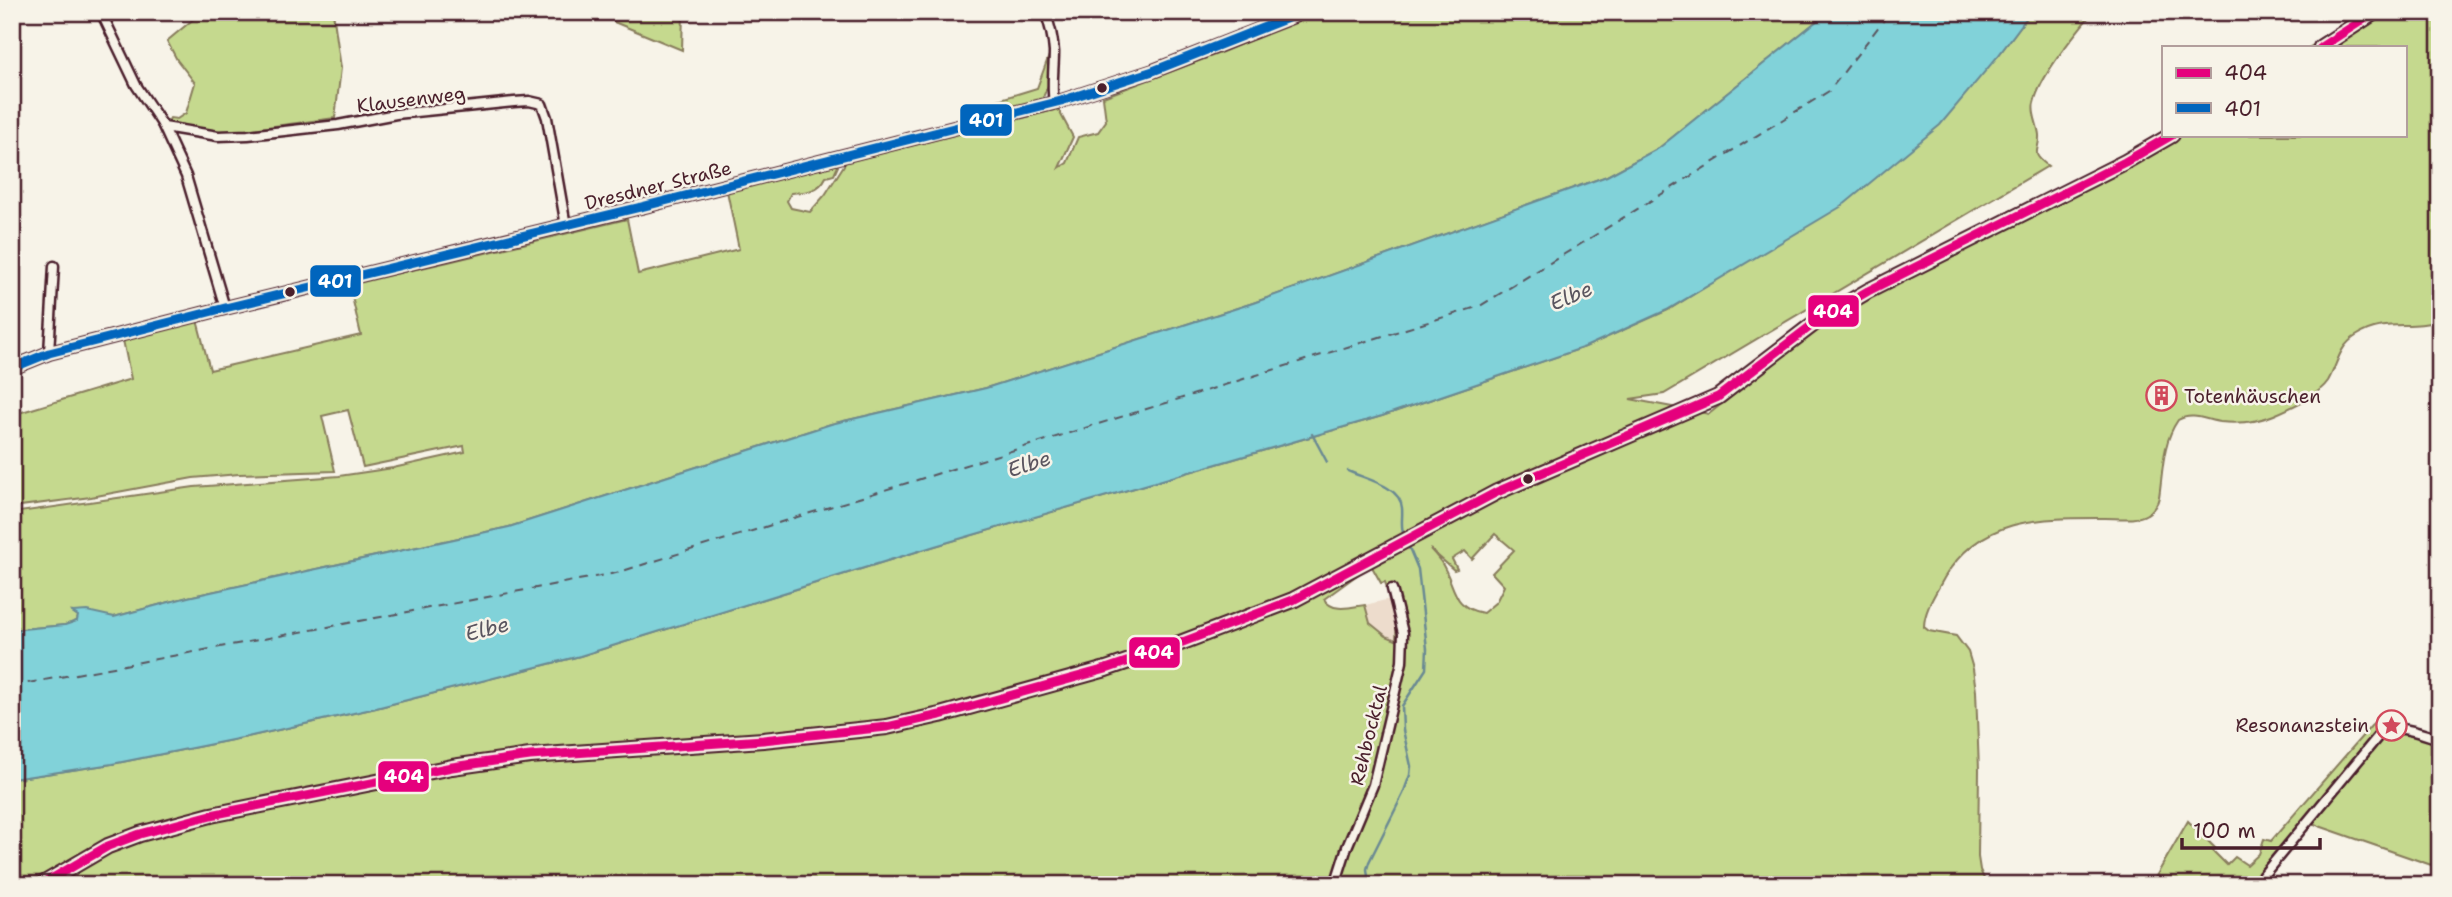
<svg xmlns="http://www.w3.org/2000/svg" width="2452" height="897" viewBox="0 0 2452 897" font-family="'Shantell Sans',sans-serif">
	<rect width="100%" height="100%" fill="#f7f3e8"/>
	<filter id="ink" filterUnits="userSpaceOnUse"><feTurbulence type="fractalNoise" baseFrequency=".0143" numOctaves="2"/><feDisplacementMap in="SourceGraphic" scale="14" xChannelSelector="R" yChannelSelector="G"/><feConvolveMatrix kernelMatrix="1 2 1 2 8 2 1 2 1" color-interpolation-filters="sRGB"/></filter>
	<g filter="url(#ink)">
		<g fill="#eddccc">
			<polygon points="976,12 1043,12 1048,25 1026,15 976,18"/>
			<polygon points="1390,599 1397,631 1396,640 1386,636 1370,623 1365,605"/>
		</g>
		<g fill="#c5d98e" stroke="#887c5c" stroke-width="2" fill-rule="evenodd">
			<polygon points="202,12 333,12 341,68 335,118 245,130 212,132 168,122 170,118 177,119 186,113 195,83 177,60 167,41"/>
			<polygon points="614,12 683,12 682,50 614,22"/>
			<path d="M1317 12H1828L1659 148 1607 176 1253 303 986 388 831 424 509 527 188 597 114 617 73 612 78 616 77 621 65 625 12 630V513L194 487 339 476 393 468 465 452 464 446 363 467 348 410 322 416 335 471 239 474 193 478 91 497 12 507V415L131 379 122 335 196 316 210 370 361 335 349 284 448 262 627 219 638 274 739 249 727 191 836 163 838 166 834 175 826 177C819 192 805 192 791 193L787 201 791 208 810 212 825 195 846 162 1058 109 1073 137 1059 168 1067 163 1078 137 1098 132 1106 121 1103 97 1220 53Z"/>
			<path d="M2031 12H2093C2075 34 2040 76 2034 103 2031 112 2038 125 2039 135 2040 153 2029 151 2048 166L1664 394 1630 399 1709 414 1811 333 1907 276 2058 199 2163 131V135H2405V47H2310L2371 12H2440V320C2410 331 2386 317 2356 336 2338 347 2338 364 2328 381 2318 396 2290 408 2274 415 2257 422 2238 424 2220 422 2206 420 2192 412 2178 420 2162 443 2163 471 2159 497 2158 503 2153 511 2147 514 2136 521 2118 518 2105 518 2041 518 1981 516 1944 578 1936 593 1924 610 1924 627L1929 631 1956 636 1968 652 1973 669 1976 691 1979 770 1978 857 1980 870 1987 885H12V779L112 764 247 737 376 708 580 656 935 546 1382 416 1585 347 1668 310 1736 268 1998 56ZM1495 534 1514 550 1492 573 1504 586 1496 602 1483 613C1451 608 1456 585 1441 562 1438 558 1434 553 1430 549L1454 570 1457 569 1452 559 1465 551 1472 559ZM1371 565 1381 583 1385 582C1391 599 1398 621 1396 640L1386 636 1370 623 1365 605C1351 607 1332 613 1324 599Z"/>
			<polygon points="1051,50 1048,85 1042,100 990,114 988,103 1037,88"/>
			<polygon points="2386,720 2440,734 2440,868 2319,826 2306,820 2249,885 2151,885 2188,821 2215,848 2213,851 2227,865 2235,857 2247,865 2259,854 2264,839 2271,841 2371,726 2377,721"/>
		</g>
		<polygon fill="#81d2d9" stroke="#6b8a93" stroke-width="2" points="1828,12 2031,12 1998,56 1940,125 1842,206 1667,310 1585,347 1382,416 935,546 580,656 376,708 247,737 112,764 12,779 12,630 65,625 77,621 78,616 72,612 87,611 114,617 188,597 509,527 831,424 986,388 1253,303 1607,176 1659,148"/>
		<g fill="none" stroke-linecap="round" stroke-linejoin="round">
			<g stroke="#6b8a93" stroke-width="2.5">
				<polyline points="1312,434 1327,462"/>
				<path d="M1348 471C1365 479 1401 486 1402 508 1403 518 1400 526 1404 536"/>
				<polyline points="1369,885 1367,869 1369,862 1403,794 1410,775 1411,766 1403,730 1402,706 1426,669 1427,649 1418,569 1408,545"/>
			</g>
			<polyline stroke="#5a555f" stroke-width="2" stroke-dasharray="9 7" stroke-linecap="butt" points="12,686 616,573 1480,306 1829,91 1890,12"/>
			<defs>
				<g id="street">
					<polyline points="101,12 136,85 162,124 186,176 225,308"/>
					<path d="M1045 12C1050 25 1053 37 1054 52 1054 69 1051 86 1054 103"/>
					<polyline points="162,124 164,127 218,136 248,135 338,125 396,114 514,102 529,101 542,104 547,118 566,226"/>
					<polyline points="49,353 54,266"/>
					<polyline points="1335,885 1347,847 1373,785 1402,662 1403,633 1392,589"/>
					<path d="M2255 885 2380 734C2398 722 2421 734 2440 739"/>
				</g>
				<polyline id="secondary" points="12,368 49,353 225,308 645,206 1061,101 1153,71 1304,12"/>
				<g id="primary">
					<polyline points="2321,47 2375,12"/>
					<polyline points="41,885 108,846 140,834 211,815 452,767 530,756 763,740 887,727 940,715 1106,669 1167,648 1293,600 1497,492 1718,397 1820,319 1868,291 2125,162 2172,135"/>
				</g>
			</defs>
			<use href="#street" stroke="#4a1f2b" stroke-width="13"/>
			<use href="#secondary" stroke="#4a1f2b" stroke-width="16"/>
			<use href="#primary" stroke="#4a1f2b" stroke-width="18"/>
			<use href="#street" stroke="#f7f3e8" stroke-width="8"/>
			<use href="#secondary" stroke="#f7f3e8" stroke-width="10"/>
			<use href="#primary" stroke="#fae180" stroke-width="12"/>
			<defs>
				<g id="bus-1">
					<polyline points="2321,47 2375,12"/>
					<polyline points="41,885 108,846 140,834 211,815 452,767 530,756 763,740 887,727 940,715 1106,669 1167,648 1293,600 1497,492 1718,397 1820,319 1868,291 2125,162 2172,135"/>
				</g>
				<polyline id="bus-2" points="12,368 49,353 225,308 645,206 1061,101 1153,71 1303,12"/>
			</defs>
			<use href="#bus-1" stroke="#f7f3e8" stroke-width="14"/>
			<use href="#bus-2" stroke="#f7f3e8" stroke-width="14"/>
			<use href="#bus-1" stroke="#e5007d" stroke-width="9"/>
			<use href="#bus-2" stroke="#0065bd" stroke-width="9"/>
		</g>
	</g>
	<defs>
		<symbol id="building-ring" viewBox="-11 -11 22 22"><circle r="9.5" fill="#f7f3e8" stroke="#d1495b" stroke-width="1.5"/><path d="M-4-6H4V6H1V3H-1V6H-4ZM-2.5-4.3h1.7v1.8h-1.7ZM.8-4.3h1.7v1.8H.8ZM-2.5-1h1.7V.8h-1.7ZM.8-1h1.7V.8H.8Z" fill="#d1495b"/></symbol>
		<symbol id="sight-ring" viewBox="-11 -11 22 22"><circle r="9.5" fill="#f7f3e8" stroke="#d1495b" stroke-width="1.5"/><path d="M0-6L1.8-2.2L6-1.7L2.9 1.2L3.7 5.4L0 3.3L-3.7 5.4L-2.9 1.2L-6-1.7L-1.8-2.2Z" fill="#d1495b"/></symbol>
	</defs>
	<g fill-rule="evenodd">
		<use href="#building-ring" x="2144" y="378" width="35" height="35"/>
		<use href="#sight-ring" x="2374" y="708" width="35" height="35"/>
	</g>
	<g fill="#4a1f2b" stroke="#f7f3e8" stroke-width="2.5">
		<circle cx="1102" cy="88" r="6"/>
		<circle cx="290" cy="292" r="6"/>
		<circle cx="1528" cy="479" r="6"/>
	</g>
	<g text-anchor="middle" stroke-width="5" stroke-linejoin="round" paint-order="stroke">
		<g font-size="19" fill="#4a1f2b" stroke="#f7f3e8">
			<text transform="translate(411 99) rotate(-7)" y="7">Klausenweg</text>
			<text transform="translate(658 185) rotate(-14)" y="7">Dresdner Straße</text>
			<text transform="translate(1368 735) rotate(-76)" y="7">Rehbocktal</text>
		</g>
		<g font-size="19" fill="#4a1f2b" stroke="#f7f3e8" text-anchor="start">
			<text x="2184" y="403">Totenhäuschen</text>
			<text x="2369" y="732" text-anchor="end">Resonanzstein</text>
		</g>
		<g font-size="21" font-style="italic" fill="#5a555f" stroke="#f7f3e8">
			<text transform="translate(1571 296) rotate(-23)" y="7">Elbe</text>
			<text transform="translate(1029 464) rotate(-18)" y="7">Elbe</text>
			<text transform="translate(487 629) rotate(-14)" y="7">Elbe</text>
		</g>
	</g>
	<g stroke="#f7f3e8" stroke-width="2.5">
		<rect x="959" y="103" width="54" height="34" rx="7" fill="#0065bd"/>
		<rect x="309" y="264" width="53" height="34" rx="7" fill="#0065bd"/>
		<rect x="1807" y="294" width="53" height="34" rx="7" fill="#e5007d"/>
		<rect x="1128" y="636" width="53" height="33" rx="7" fill="#e5007d"/>
		<rect x="377" y="760" width="53" height="33" rx="7" fill="#e5007d"/>
	</g>
	<g font-size="19" text-anchor="middle" font-weight="bold" fill="#fff">
		<text x="986" y="127">401</text>
		<text x="335" y="288">401</text>
		<text x="1833" y="318">404</text>
		<text x="1154" y="659">404</text>
		<text x="404" y="783">404</text>
	</g>
	<rect width="2452" height="897" fill="none" stroke="#f7f3e8" stroke-width="42"/>
	<rect x="21" y="21" width="2410" height="855" fill="none" stroke="#4a1f2b" stroke-width="2.5" filter="url(#ink)"/>
	<rect x="2162" y="46" width="245" height="91" fill="#f7f3e8" stroke="#b29e9c" stroke-width="2"/>
	<rect x="2176" y="68" width="35" height="10" fill="#e5007d" stroke="#b29e9c" stroke-width="2"/>
	<text x="2224" y="80" font-size="21" fill="#4a1f2b">404</text>
	<rect x="2176" y="103" width="35" height="10" fill="#0065bd" stroke="#b29e9c" stroke-width="2"/>
	<text x="2224" y="116" font-size="21" fill="#4a1f2b">401</text>
	<path d="M2182 838v10h138v-10" fill="none" stroke="#4a1f2b" stroke-width="3.5"/>
	<text x="2193" y="838" font-size="21" fill="#4a1f2b" stroke="#f7f3e8" stroke-width="5" paint-order="stroke">100 m</text>
</svg>
